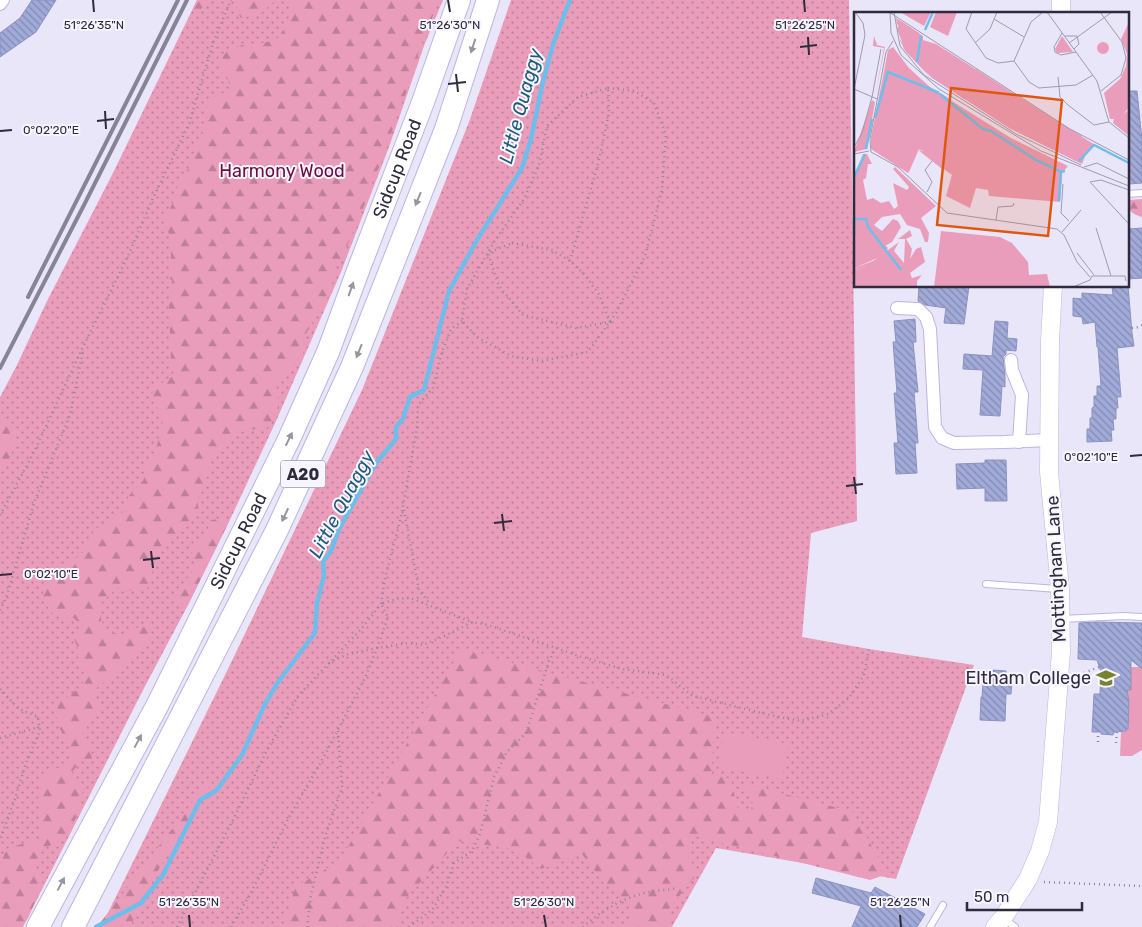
<svg xmlns="http://www.w3.org/2000/svg" width="1142" height="927" viewBox="0 0 1142 927" font-family="Rubik,sans-serif">
	<defs>
		<pattern id="grass-dots" width="8" height="8" patternUnits="userSpaceOnUse" patternTransform="scale(1.25)"><rect width="8" height="8" fill="#ea9dba"/><path d="M2 2h.1M6 6h.1" fill="none" stroke="#be8098" stroke-width="1.8" stroke-linecap="round"/></pattern>
		<pattern id="forest-firs" width="22" height="20" patternUnits="userSpaceOnUse" patternTransform="scale(1.25)"><rect width="22" height="20" fill="#ea9dba"/><path d="M5 1l3.5 6h-7zM16 11l3.5 6h-7z" fill="#be8098"/></pattern>
		<pattern id="building-back-hatch" width="6" height="6" patternUnits="userSpaceOnUse" patternTransform="scale(1.25)"><rect width="6" height="6" fill="#a1aad8"/><path d="M-1 5l2 2M0 0l6 6M5-1l2 2" fill="none" stroke="#848bb0"/></pattern>
	</defs>
	<rect width="100%" height="100%" fill="#eae6fa"/>
	<g fill="url(#grass-dots)">
		<polygon points="197,0 443,0 424,46 389,147 341,272 277,419 228,524 188,605 142,692 23,927 0,927 0,397 16,367 47,301 112,175"/>
		<polygon points="511,0 849,0 857,521 811,533 802,637 869,649 974,665 896,879 716,848 672,927 101,927 227,671 362,390 469,122"/>
	</g>
	<g fill="url(#forest-firs)">
		<polygon points="197,0 206,0 198,16 192,11"/>
		<polygon points="243,0 276,0 261,13 241,18 237,12 237,6"/>
		<path d="M288 0H439L419 51 413 75 398 113 382 162 373 178 369 198 364 205 359 221 351 236 344 255 335 268 332 290 304 337 303 354 298 363 292 366 276 380 279 408 269 427 238 432 210 459 206 484 198 496V511L188 525 171 540 150 565 153 575 148 587 140 592 117 588 102 602 101 621 109 632 123 635 150 622V641L108 679 94 690 101 712 91 719 81 718 87 728 81 736 88 740 92 759 81 761 72 772 83 791 79 812 63 841 43 848 35 865 43 884 28 918 22 927H0V884L2 883C0 869 0 860 8 848L39 839 42 817 38 800 41 781 53 770 63 766 72 761 69 752 71 743 59 728 55 705 66 699 82 685 85 675 78 663V648L73 637 81 626 74 618 62 619 50 611 42 596 47 581 57 567 71 562 81 555 94 530 125 511 128 497 143 481 147 466 155 452 163 424 152 394 154 385 165 382 174 375 171 362 169 307V298L176 284 168 277 171 256V239L162 217 169 211 172 204 180 181 190 166 200 135 207 123V107L211 98 223 93 230 88 229 81 221 72 220 61 227 51 242 45 258 44 276 40C287 26 293 18 288 0Z"/>
		<path d="M1142 199V216L1141 217C1131 213 1128 211 1128 200Z"/>
		<polygon points="0,417 18,429 11,455 0,474"/>
		<polygon points="219,519 230,519 188,605 178,602 173,594 184,583 196,567 192,555 192,544 206,534 211,520"/>
		<polygon points="461,649 714,717 712,774 731,779 737,807 749,814 753,804 744,788 747,784 853,812 887,874 870,880 695,836 686,853 698,873 668,910 671,927 620,927 630,921 630,907 620,895 604,883 582,854 565,859 541,869 515,849 458,841 406,898 395,927 284,927 295,887 340,861"/>
		<polygon points="224,761 156,874 130,927 97,927"/>
	</g>
	<g fill="#ea9dba">
		<polygon points="1131,667 1139,667 1142,668 1142,750 1132,756 1120,756 1121,732 1126,731 1126,729 1128,729 1126,690 1131,689"/>
		<polygon points="724,732 789,744 782,779 718,767"/>
	</g>
	<g fill="none" stroke-linecap="round" stroke-linejoin="round">
		<polyline stroke="#6ebeec" stroke-width="4.5" points="96,927 141,903 163,875 200,800 217,790 242,755 265,704 278,682 315,633 317,603 324,576 323,562 331,551 339,529 376,463 396,439 396,427 403,419 410,397 424,390 449,291 477,240 522,168 531,139 542,86 553,44 570,0"/>
	</g>
	<g fill="url(#building-back-hatch)" stroke="#8a93c0">
		<polygon points="32,0 56,0 36,32 0,57 0,33 20,18"/>
		<polygon points="1128,91 1137,91 1142,140 1142,183 1129,184 1128,169"/>
		<polygon points="1142,228 1142,278 1128,279 1128,229"/>
		<polygon points="919,286 969,286 964,324 944,323 946,308 925,305 918,301"/>
		<polygon points="1112,286 1128,286 1132,333 1134,346 1117,348 1121,397 1117,397 1118,408 1116,408 1116,419 1113,419 1114,430 1111,430 1112,441 1087,442 1087,429 1090,429 1090,418 1092,418 1092,408 1094,407 1094,396 1097,396 1097,386 1101,386 1098,347 1097,347 1095,322 1083,324 1082,317 1073,316 1073,298 1082,299 1082,293 1113,295"/>
		<polygon points="915,319 916,342 913,342 918,392 914,392 918,443 915,443 917,473 896,474 894,443 898,443 894,393 897,393 893,342 896,342 894,321"/>
		<polygon points="995,321 1008,322 1007,338 1017,339 1016,351 1006,350 1006,354 1003,357 1005,375 1005,387 1002,386 1000,416 980,415 983,370 963,369 964,354 992,356"/>
		<polygon points="985,460 1006,460 1007,501 985,501 985,488 957,489 956,464 985,463"/>
		<polygon points="1096,622 1142,623 1142,669 1131,660 1131,690 1127,690 1129,702 1128,729 1126,729 1126,731 1114,732 1113,735 1101,734 1101,732 1092,732 1094,694 1100,694 1101,672 1097,660 1078,659 1079,623"/>
		<polygon points="993,670 1006,671 1006,682 1012,682 1011,694 1006,694 1005,721 980,720 981,697 982,697 984,671 993,672"/>
		<polygon points="816,878 871,893 875,887 925,914 917,927 852,927 861,906 812,893"/>
	</g>
	<g fill="none" stroke-linecap="round" stroke-linejoin="round">
		<defs>
			<g id="lane">
				<polyline points="1128,194 1142,193"/>
				<polyline points="986,584 1058,589"/>
				<polyline points="1061,619 1124,616 1142,617"/>
				<polyline points="1004,919 1015,927"/>
				<polyline points="930,927 943,905"/>
			</g>
			<g id="street">
				<polyline points="0,4 3,0"/>
				<polyline points="897,308 918,309 926,317 930,329 935,427 942,438 954,443 1004,442 1049,440"/>
				<polyline points="1011,360 1012,370 1022,395 1019,442"/>
			</g>
			<g id="secondary">
				<polyline points="1061,14 1061,0"/>
				<polyline points="995,927 1003,918 1028,879 1040,851 1048,822 1061,652 1060,589 1049,472 1050,341 1053,286"/>
			</g>
			<g id="highway">
				<path id="s1" d="M38 927 157 706 289 439 328 352 359 268 423 102 459 0"/>
				<polyline points="73,927 277,530 352,367 446,129 488,0"/>
			</g>
		</defs>
		<use href="#lane" stroke="#beb3e2" stroke-width="8"/>
		<use href="#street" stroke="#beb3e2" stroke-width="14"/>
		<use href="#secondary" stroke="#beb3e2" stroke-width="19"/>
		<use href="#highway" stroke="#beb3e2" stroke-width="24"/>
		<g stroke="#8b879a" stroke-width="2.5" stroke-dasharray="1 4" stroke-linecap="butt">
			<polygon points="608,88 635,91 654,103 666,135 662,190 645,256 616,313 588,352 541,361 511,356 477,337 462,321 467,289 494,242 524,199 539,165 547,126 578,97"/>
			<polygon points="512,243 552,250 570,261 585,275 600,296 610,322 576,328 523,315 499,286 488,253"/>
			<polyline points="570,261 598,164 609,113 608,88"/>
			<polyline points="1132,328 1136,328 1142,325"/>
			<polyline points="404,510 419,590 430,604"/>
			<polyline points="0,515 34,452 81,351 128,256 153,198 189,124 213,43 231,0"/>
			<polyline points="0,610 7,595 34,503 70,415 83,351"/>
			<polyline points="329,663 348,654 377,648 408,643 423,645 449,634 472,622 488,625 579,656 622,669 666,675 693,696 774,716 801,721 828,714 849,698 864,675 869,649"/>
			<polyline points="1084,673 1099,667"/>
			<polyline points="0,689 19,709 38,717 40,731 26,763 16,796 0,840"/>
			<polyline points="0,738 39,727"/>
			<polyline points="1098,742 1098,732"/>
			<polyline points="1116,743 1117,731"/>
			<polyline points="1044,882 1142,886"/>
			<polyline points="177,927 234,818 267,750 298,696 362,628 381,604 385,578 401,517 417,428 418,405 433,388 442,352 451,329 462,321"/>
			<polyline points="231,927 252,891 288,819 321,762 365,678 377,648 388,617 381,604 396,599 410,598 472,622"/>
			<polyline points="307,927 311,895 325,837 342,787 338,730"/>
			<polyline points="409,927 433,909 446,887 454,863 472,851 480,834 494,777 507,752 526,733 549,661 556,648"/>
			<path d="M583 927C601 911 625 896 650 892 659 890 668 890 678 888"/>
		</g>
		<use href="#lane" stroke="#fff" stroke-width="6"/>
		<use href="#street" stroke="#fff" stroke-width="12"/>
		<use href="#secondary" stroke="#fff" stroke-width="18"/>
		<use href="#highway" stroke="#fff" stroke-width="22"/>
		<g stroke="#888497" stroke-width="4">
			<polyline points="28,297 178,0"/>
			<polyline points="0,368 84,205 187,0"/>
		</g>
	</g>
	<defs><path id="oneway-solid" d="M-6-.8H1V-3.2L6.5 0L1 3.2V.8H-6Z" transform="scale(1.25)"/></defs>
	<g fill="#97959e">
		<use href="#oneway-solid" transform="translate(473 46) rotate(108)"/>
		<use href="#oneway-solid" transform="translate(418 199) rotate(112)"/>
		<use href="#oneway-solid" transform="translate(351 289) rotate(-70)"/>
		<use href="#oneway-solid" transform="translate(359 351) rotate(112)"/>
		<use href="#oneway-solid" transform="translate(289 439) rotate(-64)"/>
		<use href="#oneway-solid" transform="translate(285 515) rotate(115)"/>
		<use href="#oneway-solid" transform="translate(138 741) rotate(-62)"/>
		<use href="#oneway-solid" transform="translate(61 884) rotate(-62)"/>
	</g>
	<path fill="none" stroke="#2f2b3d" stroke-width="2" d="M93 0 94 12M448 0 450 12M804 0 805 12M808 37 809 55M800 47 817 45M456 74 458 92M448 84 466 82M105 111 106 129M97 121 114 119M0 131 12 130M1130 456 1142 455M854 477 856 494M846 486 863 484M502 514 504 531M494 523 512 521M151 551 153 568M143 560 160 558M0 575 12 574M189 915 190 927M544 915 546 927M900 915 901 927"/>
	<defs>
		<symbol id="school-bare" viewBox="-9 -9 18 18"><path d="M0-5L7-2L0 1L-7-2ZM-4 1L0 2.5L4 1V4Q0 6-4 4Z" fill="#79832f" stroke="#f7f5ff" stroke-width="2.5" paint-order="stroke"/></symbol>
	</defs>
	<g fill-rule="evenodd">
		<use href="#school-bare" x="1092" y="664" width="28" height="28"/>
	</g>
	<g text-anchor="middle" stroke-width="4" stroke-linejoin="round" paint-order="stroke">
		<rect fill="#f7f5ff" stroke="#6b6877" stroke-width="1" x="280.5" y="460.5" width="45" height="27" rx="4"/>
		<g font-size="16" font-weight="bold" fill="#2f2b3d">
			<text x="303" y="480">A20</text>
		</g>
		<g font-size="18" fill="#2f2b3d" stroke="#f7f5ff">
			<text dy="6" stroke="none"><textPath href="#s1" startOffset="840">Sidcup Road</textPath></text>
			<text dy="6" stroke="none"><textPath href="#s1" startOffset="435">Sidcup Road</textPath></text>
			<text transform="translate(1056 569) rotate(-93)" y="6">Mottingham Lane</text>
		</g>
		<g font-size="18" fill="#6c0e3f" stroke="#f7f5ff">
			<text x="282" y="177">Harmony Wood</text>
		</g>
		<g font-size="18" fill="#2f2b3d" stroke="#f7f5ff" text-anchor="end">
			<text x="1091" y="684">Eltham College</text>
		</g>
		<g font-size="19" font-style="italic" fill="#1e5a7a" stroke="#f7f5ff">
			<text transform="translate(520 106) rotate(-75)" y="7">Little Quaggy</text>
			<text transform="translate(341 504) rotate(-62)" y="7">Little Quaggy</text>
		</g>
	</g>
	<g transform="translate(854 12)">
		<rect width="275" height="275" fill="#eae6fa"/>
		<path d="M47 9 69 24V28L82 32 241 133 232 141 228 152 155 116 78 66 52 40 43 17ZM275 10V96L269 102 275 98V124L259 111 260 107H256L250 81 266 67 272 54 273 42 267 27ZM20 24 23 33 31 35 21 84 30 36 19 34ZM208 24 219 40 203 41 201 37ZM243 36a6 6 0 1 1 12 0a6 6 0 1 1-12 0ZM39 35 55 56 77 76 157 126 214 154 208 161 206 190 135 184 134 178 122 176 116 196 92 184 98 163 81 151V147L65 137 55 160 18 136 34 38ZM18 88 21 90 13 137 0 140ZM1 209H11L34 236 30 243 1 256 3 258 28 248 37 262 53 269 51 274 0 275Z" fill="#ea9dba"/>
		<path d="M42 6 65 21 66 35H59L52 21 43 12ZM45 26 57 43 70 40 66 51 75 64 50 37ZM34 39 33 55 55 59 64 68 93 85 114 105 61 74 39 139 58 78 32 66 19 136 56 157 54 161 17 137V125ZM121 58 122 57 159 82 154 83ZM94 71 116 87 132 89 136 85 155 102 180 104 199 114 203 122 204 116 214 120 204 111 208 112 228 124 223 135 225 142 232 141 228 151 224 149 226 145 222 149 156 116 151 107 136 98 135 92 130 98 124 90 110 87 94 76ZM90 109 125 135 113 164 102 166 105 167 100 179 93 183 99 160 87 156 64 138 78 142 83 138 84 150 92 152 99 147 102 132 89 122ZM9 142H13L18 152H14L12 166 9 168 13 188 19 186 27 191 35 189 40 197 44 194 39 171 53 178 55 175 39 157 41 155 82 194 67 206 75 221 74 230H71L66 217 53 213 46 202 28 205 20 213 28 219 39 207 44 209 47 215 38 230 31 234 17 229V218L13 217 11 210H1L0 165ZM56 218 58 224 52 227 58 237 56 247 62 237 67 235 71 250 56 261 58 266 68 263 63 269V275H49L53 269 38 266 30 258 28 249 3 258 1 256 19 249 45 230 40 239 50 251 51 227H44Z" fill="#ea9dba"/>
		<path d="M46 0H77L70 14ZM82 0H103L94 24 76 15ZM87 219 146 225 158 231 174 250 175 263 193 262 196 275H80Z" fill="#ea9dba"/>
		<path fill="none" stroke="#6ebeec" stroke-width="2.5" d="M71 18 79 0M63 50 67 24M66 73 85 81M86 82 129 117 137 119 182 148 207 160 211 159M21 106 34 60 66 73M12 137 18 107M225 149 240 133 275 151M0 165 11 142M205 189 207 161M0 206V224M0 207H12L14 215 47 258"/>
		<path fill="none" stroke="#9f9bae" stroke-width="1" d="M35 0 216 117 275 148M36 0 37 21 47 43 85 77 187 139 275 174M40 0 46 34 70 63 162 122 227 153M118 0 112 17 132 46 144 51 160 49M189 0 177 10 160 49 175 70 185 76 222 73 239 63M193 0 243 69 255 110 275 126M246 0 268 30 272 46 267 63 247 79M140 7 170 25M208 21 200 35 201 40 207 43 222 40M211 24H223L225 32 220 37M39 29 32 40 16 127 17 140 44 155 93 201 203 217 210 223 223 250 236 265M121 31 136 17 143 0M215 31 258 0M204 65 206 85 214 93 240 113 255 110M0 77 11 23 9 11 1 0M0 77 23 87M0 135 8 121 18 85 27 37M0 142 15 139M230 155 243 151 275 167M236 170 275 212M236 170 247 168 275 178M209 172 207 201 215 209M73 180 78 170 71 158 78 149M142 208 144 195 159 194 160 191M242 216 257 264M208 220 227 198M223 241 240 263M236 268 238 264H271L272 269M219 275 236 268"/>
		<path fill="#df570e" fill-opacity="0.15" stroke="#df570e" stroke-width="2.5" d="M97 76 208 88 194 224 83 213Z"/>
		<rect width="275" height="275" fill="none" stroke="#2f2b3d" stroke-width="2.5"/>
	</g>
	<g font-size="12" text-anchor="middle" fill="#2f2b3d" stroke="#f7f5ff" stroke-width="4" stroke-linejoin="round" paint-order="stroke">
		<text x="94" y="29">51°26'35"N</text>
		<text x="450" y="29">51°26'30"N</text>
		<text x="805" y="29">51°26'25"N</text>
		<text x="51" y="134">0°02'20"E</text>
		<text x="1091" y="461">0°02'10"E</text>
		<text x="51" y="578">0°02'10"E</text>
		<text x="189" y="906">51°26'35"N</text>
		<text x="544" y="906">51°26'30"N</text>
		<text x="900" y="906">51°26'25"N</text>
	</g>
	<path d="M967 902v8h115v-8" fill="none" stroke="#2f2b3d" stroke-width="2.5"/>
	<text x="974" y="902" font-size="15" fill="#2f2b3d" stroke="#f7f5ff" stroke-width="4" paint-order="stroke">50 m</text>
</svg>
